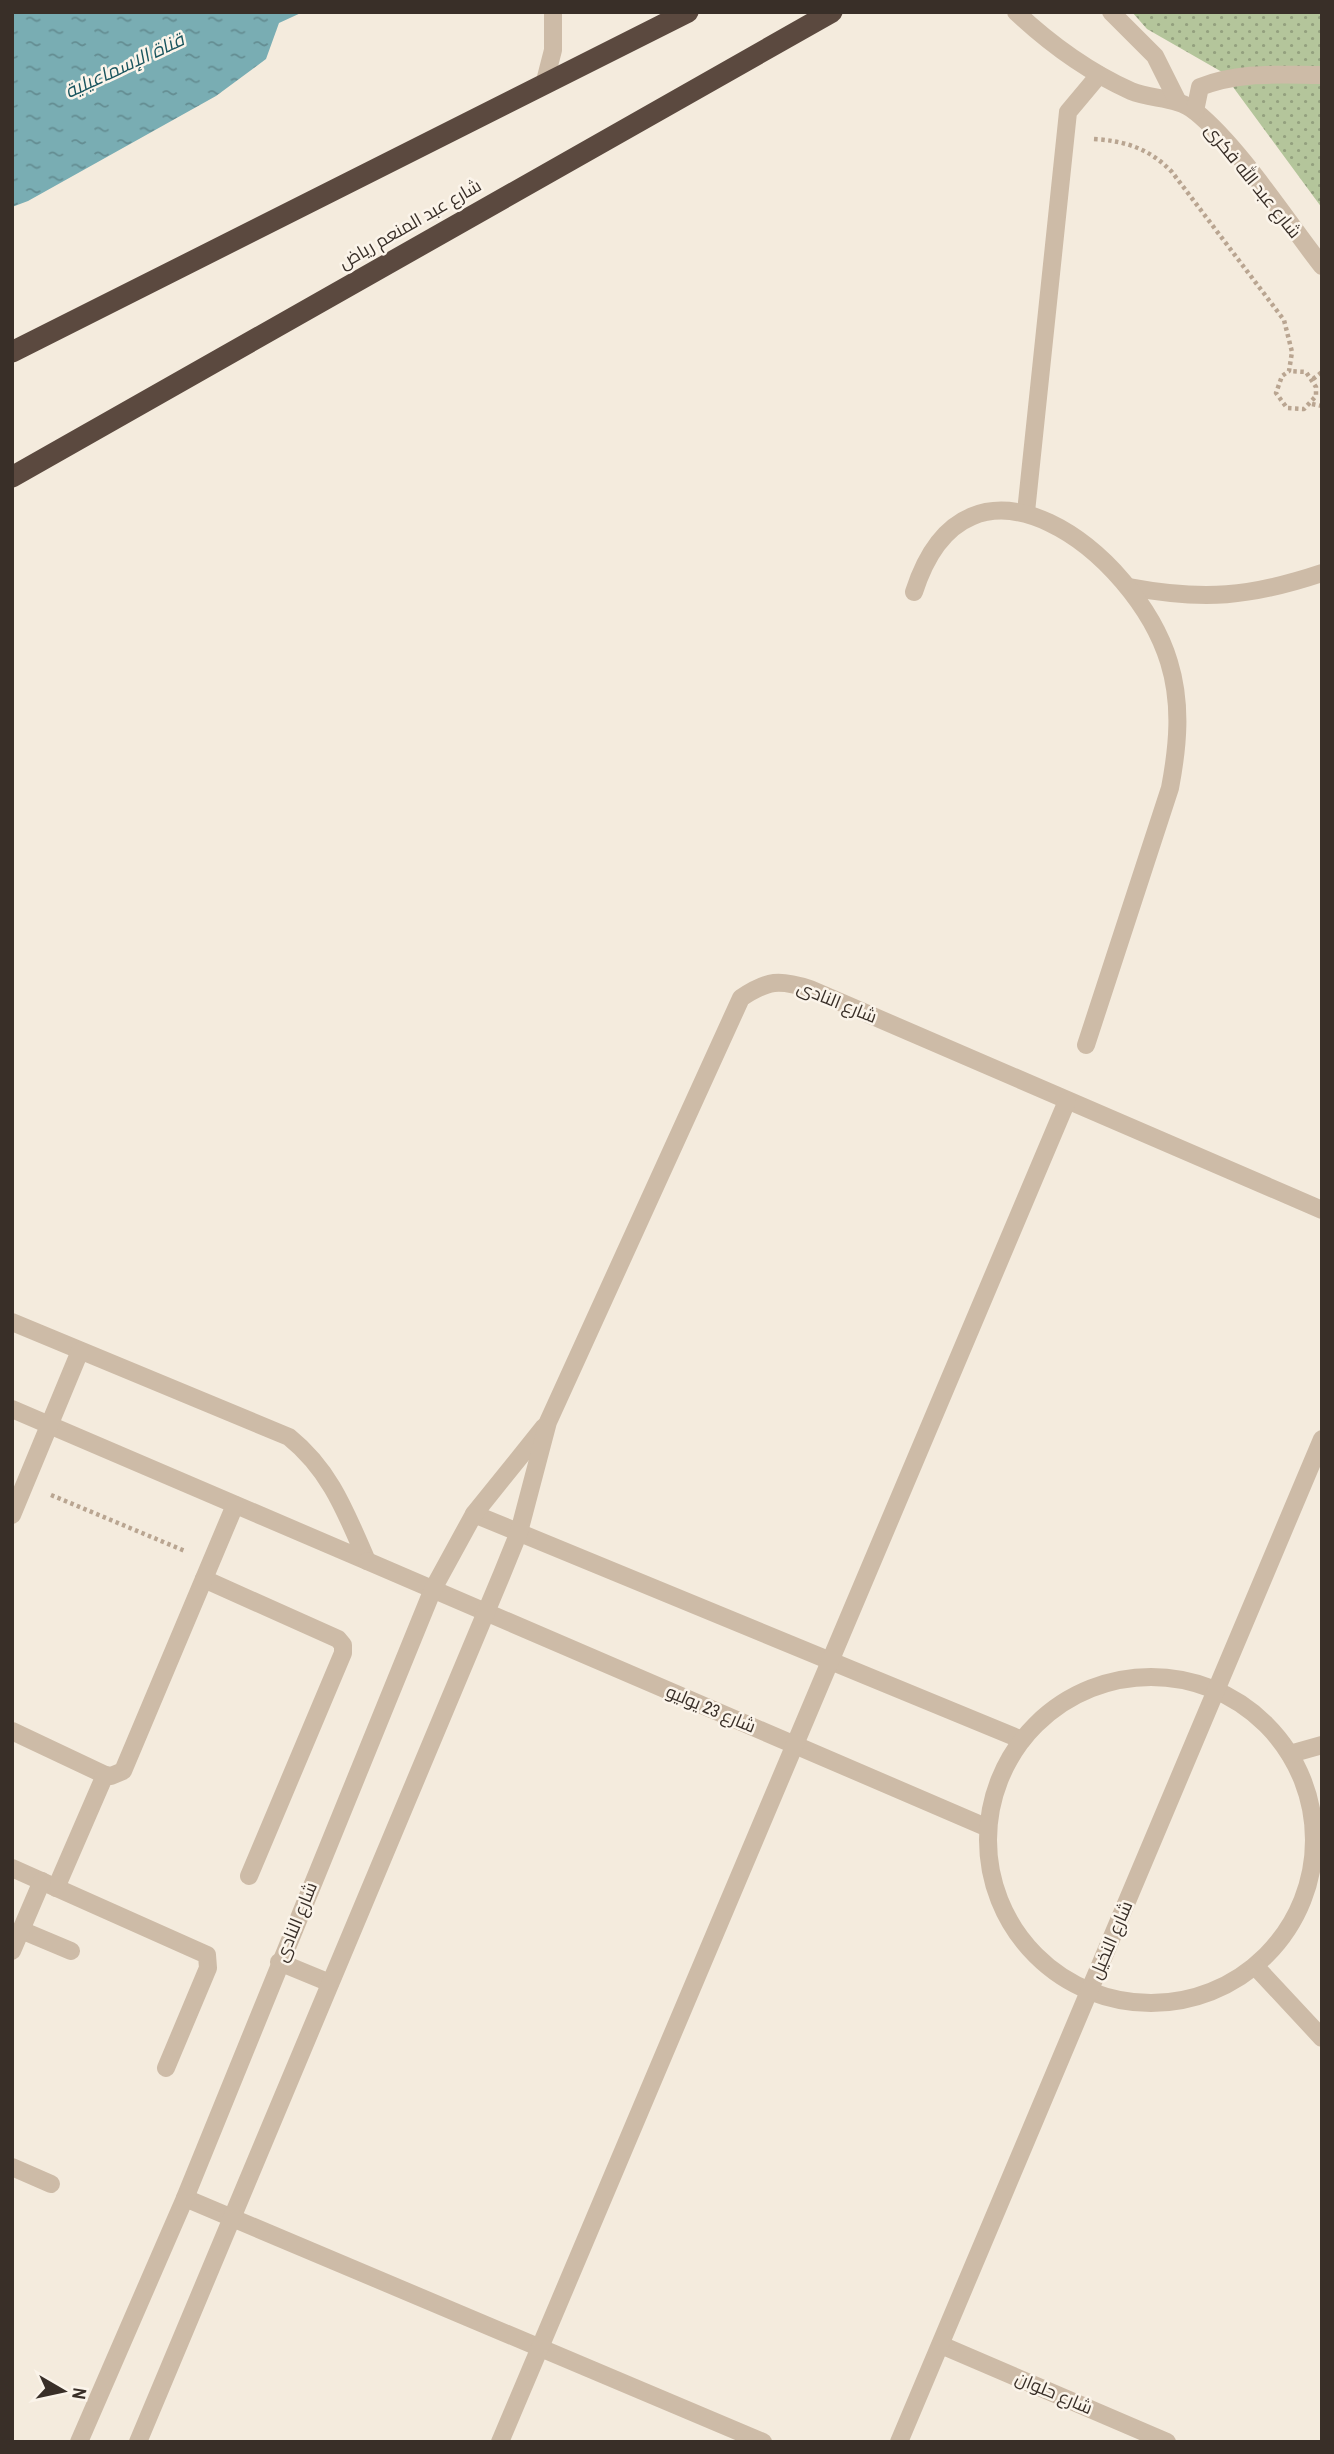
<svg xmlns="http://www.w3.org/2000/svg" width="1334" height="2454" viewBox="0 0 1334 2454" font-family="'Archivo Narrow',Cairo,sans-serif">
	<defs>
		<pattern id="grass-dots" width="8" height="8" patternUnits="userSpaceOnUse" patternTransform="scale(1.75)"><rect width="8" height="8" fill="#b4c59b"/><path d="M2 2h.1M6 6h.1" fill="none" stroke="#93a07e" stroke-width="1.8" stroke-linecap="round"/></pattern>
		<pattern id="water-ripples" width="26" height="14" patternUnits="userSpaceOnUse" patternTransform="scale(1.75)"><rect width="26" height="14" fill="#79adb3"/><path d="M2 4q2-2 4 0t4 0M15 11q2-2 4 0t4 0" fill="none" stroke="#648d92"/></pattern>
	</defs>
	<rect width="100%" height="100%" fill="#f4ebdd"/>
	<polygon fill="url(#grass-dots)" points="1132,12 1322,12 1322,208 1222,72 1147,29"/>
	<polygon fill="url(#water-ripples)" points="12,12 303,12 279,23 266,59 216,96 28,201 12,207"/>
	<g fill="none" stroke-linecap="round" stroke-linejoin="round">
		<g stroke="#b9a591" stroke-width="4.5" stroke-dasharray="3.5 3.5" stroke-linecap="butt">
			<path d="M1094 139C1126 141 1150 149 1172 172L1284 320 1292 352 1289 371 1282 376 1276 393 1287 408 1304 409 1316 396V387L1306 372 1289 371"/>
			<polyline points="1313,379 1322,372"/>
			<polyline points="1312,404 1322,406"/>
			<polyline points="51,1495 185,1551"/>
		</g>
		<g stroke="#cdbba7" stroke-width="18">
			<path d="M1016 12C1049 43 1089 72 1131 91 1152 100 1177 96 1196 112 1240 148 1286 220 1322 266"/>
			<polyline points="1111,12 1155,56 1178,102"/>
			<polyline points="544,85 553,50 553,12"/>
			<path d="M1195 111 1200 87C1240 71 1280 75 1322 75"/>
			<polyline points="1026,512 1068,112 1099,75"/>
			<path d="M1129 587C1204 601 1250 597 1322 573"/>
			<path d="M914 592C968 423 1136 553 1169 662 1182 704 1178 746 1170 788L1086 1045"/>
			<path d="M12 1322 289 1437C331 1471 346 1513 367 1561L12 1409"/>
			<polyline points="474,1514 1022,1740"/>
			<polyline points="12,1515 80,1351"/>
			<polyline points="367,1561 988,1828"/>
			<polyline points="204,1579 338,1639 343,1645 343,1653 249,1876"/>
			<circle cx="1151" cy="1840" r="163"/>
			<polyline points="12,1731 105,1775 111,1776 123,1771 235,1505"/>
			<polyline points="1290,1754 1322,1745"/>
			<polyline points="12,1868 207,1955 208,1968 166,2068"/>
			<polyline points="56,1888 105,1775"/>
			<polyline points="21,1930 71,1951"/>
			<polyline points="12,1951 42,1881"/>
			<polyline points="279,1962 330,1983"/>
			<polyline points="1255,1966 1322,2038"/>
			<polyline points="12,2167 51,2184"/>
			<polyline points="185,2198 763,2442"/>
			<polyline points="941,2345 1167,2442"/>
			<polyline points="79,2442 185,2198 433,1589 474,1514 544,1427"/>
			<path d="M138 2442 502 1574 519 1532 548 1422 741 998C768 980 779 979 810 989L1322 1210"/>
			<polyline points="500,2442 1067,1101"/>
			<polyline points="899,2442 1322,1439"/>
		</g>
		<g stroke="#5b493f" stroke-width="21">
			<polyline points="12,352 688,12"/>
			<polyline points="12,477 832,12"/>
		</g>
	</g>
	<g text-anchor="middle" stroke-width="5" stroke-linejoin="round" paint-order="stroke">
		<g font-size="18" fill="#392f28" stroke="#fbf4ea">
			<text transform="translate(1253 181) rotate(51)" y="6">شارع عبد الله فكرى</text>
			<text transform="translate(410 224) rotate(-30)" y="6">شارع عبد المنعم رياض</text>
			<text transform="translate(837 1002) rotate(22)" y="6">شارع النادى</text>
			<text transform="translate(711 1709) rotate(23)" y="6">شارع 23 يوليو</text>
			<text transform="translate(296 1922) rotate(-68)" y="6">شارع النادى</text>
			<text transform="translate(1111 1940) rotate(-67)" y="6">شارع النخيل</text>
			<text transform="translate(1054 2393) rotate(23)" y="6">شارع حلوان</text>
		</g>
		<g font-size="19" font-style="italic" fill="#1a555e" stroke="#fbf4ea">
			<text transform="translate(124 65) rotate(-25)" y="7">قناة الإسماعيلية</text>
		</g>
	</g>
	<rect width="1334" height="2454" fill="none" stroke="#392f28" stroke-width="28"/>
	<g transform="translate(63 2391) rotate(99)" stroke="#fbf4ea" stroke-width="5" paint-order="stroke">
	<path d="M0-5L12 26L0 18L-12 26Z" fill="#392f28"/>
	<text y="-10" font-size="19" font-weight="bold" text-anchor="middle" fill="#392f28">N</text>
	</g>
</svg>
